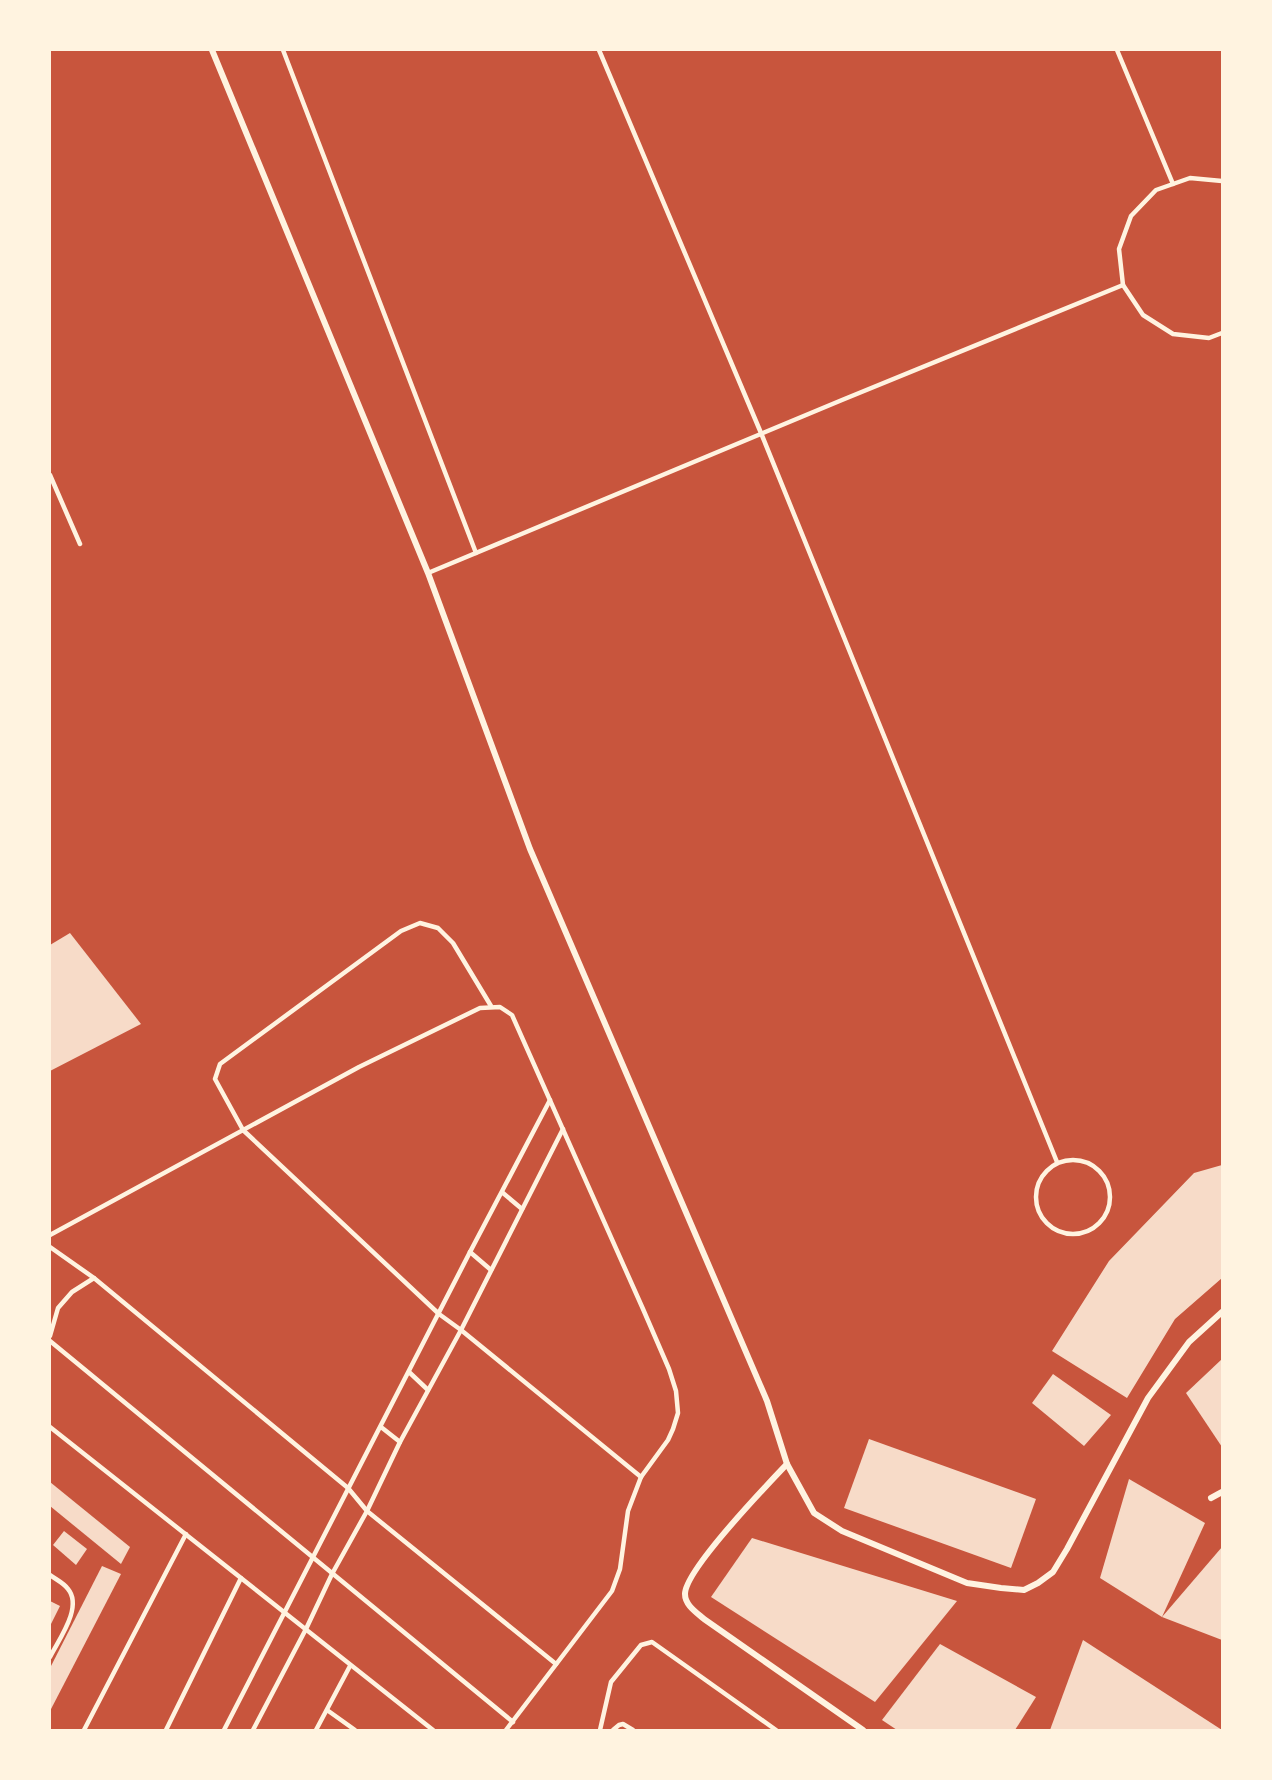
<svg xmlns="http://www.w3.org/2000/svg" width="1272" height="1780" viewBox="0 0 1272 1780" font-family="Spectral,serif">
	<rect width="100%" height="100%" fill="#c8553d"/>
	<g fill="#f7dbc8">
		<polygon points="70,933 141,1024 50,1071 50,945"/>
		<polygon points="1222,1165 1222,1278 1175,1319 1127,1398 1052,1351 1109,1261 1194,1173"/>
		<polygon points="1222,1359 1222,1447 1186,1393"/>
		<polygon points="1053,1374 1111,1415 1084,1446 1032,1403"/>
		<polygon points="869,1439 1036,1499 1011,1568 844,1508"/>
		<polygon points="1129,1479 1205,1523 1162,1617 1100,1578"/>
		<polygon points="50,1482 130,1547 121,1564 50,1506"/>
		<polygon points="64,1531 87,1549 76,1565 53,1545"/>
		<polygon points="752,1538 957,1601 875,1702 711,1597"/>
		<polygon points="1222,1547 1222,1640 1162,1617"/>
		<polygon points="102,1566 121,1574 50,1711 50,1668"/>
		<polygon points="50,1601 60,1606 50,1626"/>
		<polygon points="1083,1640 1222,1730 1050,1730"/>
		<polygon points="940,1644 1036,1697 1015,1730 897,1730 882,1720"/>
	</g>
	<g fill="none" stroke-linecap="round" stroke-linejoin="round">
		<g stroke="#fff3e0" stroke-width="4.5">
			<polyline points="283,50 476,553"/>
			<polyline points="599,50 761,433 1057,1162"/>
			<polyline points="1117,50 1173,184"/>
			<polyline points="1222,181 1190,178 1156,190 1131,216 1119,249 1123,285 1143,315 1173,334 1209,338 1222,333"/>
			<polyline points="50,475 80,544"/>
			<polyline points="428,573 842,400 1123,285"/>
			<polyline points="491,1006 453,943 438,928 420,923 401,931 220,1064 215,1079 243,1130 439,1314 461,1330 641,1477"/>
			<circle cx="1073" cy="1197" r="37"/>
			<polyline points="503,1193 522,1209"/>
			<polyline points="50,1235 359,1067 480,1008 500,1007 512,1015 643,1309 669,1369 676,1391 678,1413 673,1429 668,1440 641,1477 628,1511 620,1569 612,1591 506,1730"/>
			<polyline points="50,1247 94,1278 348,1488 367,1511 556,1664"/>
			<polyline points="470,1252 491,1270"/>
			<polyline points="50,1336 58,1308 72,1292 94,1278"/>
			<polyline points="50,1341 513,1722"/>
			<polyline points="409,1372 428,1390"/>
			<polyline points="50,1427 433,1730"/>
			<polyline points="381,1427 400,1442"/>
			<path d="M50 1575C55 1579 64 1583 68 1589 83 1607 59 1639 50 1657"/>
			<polyline points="327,1710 355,1730"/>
			<polyline points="84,1730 186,1534"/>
			<polyline points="166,1730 241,1578"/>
			<polyline points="224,1730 470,1252 550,1100"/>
			<polyline points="253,1730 306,1629 332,1574 367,1511 400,1442 461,1330 563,1129"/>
			<polyline points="316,1730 350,1666"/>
			<polyline points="600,1730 611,1682 641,1645 652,1642 776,1730"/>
			<polyline points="613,1730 619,1725 623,1724 633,1730"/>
		</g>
		<g stroke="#fff3e0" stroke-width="6">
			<polyline points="212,50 428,573 530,849 767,1401 787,1464 814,1513 842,1531 967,1583 1001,1588 1024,1590 1038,1583 1053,1572 1067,1549 1148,1398 1189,1342 1222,1312"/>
			<path d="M787 1464C767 1485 685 1570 685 1594 685 1605 696 1612 704 1619L863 1730"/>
			<polyline points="1211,1498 1222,1492"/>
		</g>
	</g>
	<rect width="1272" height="1780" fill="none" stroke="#fff3e0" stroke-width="102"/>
</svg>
